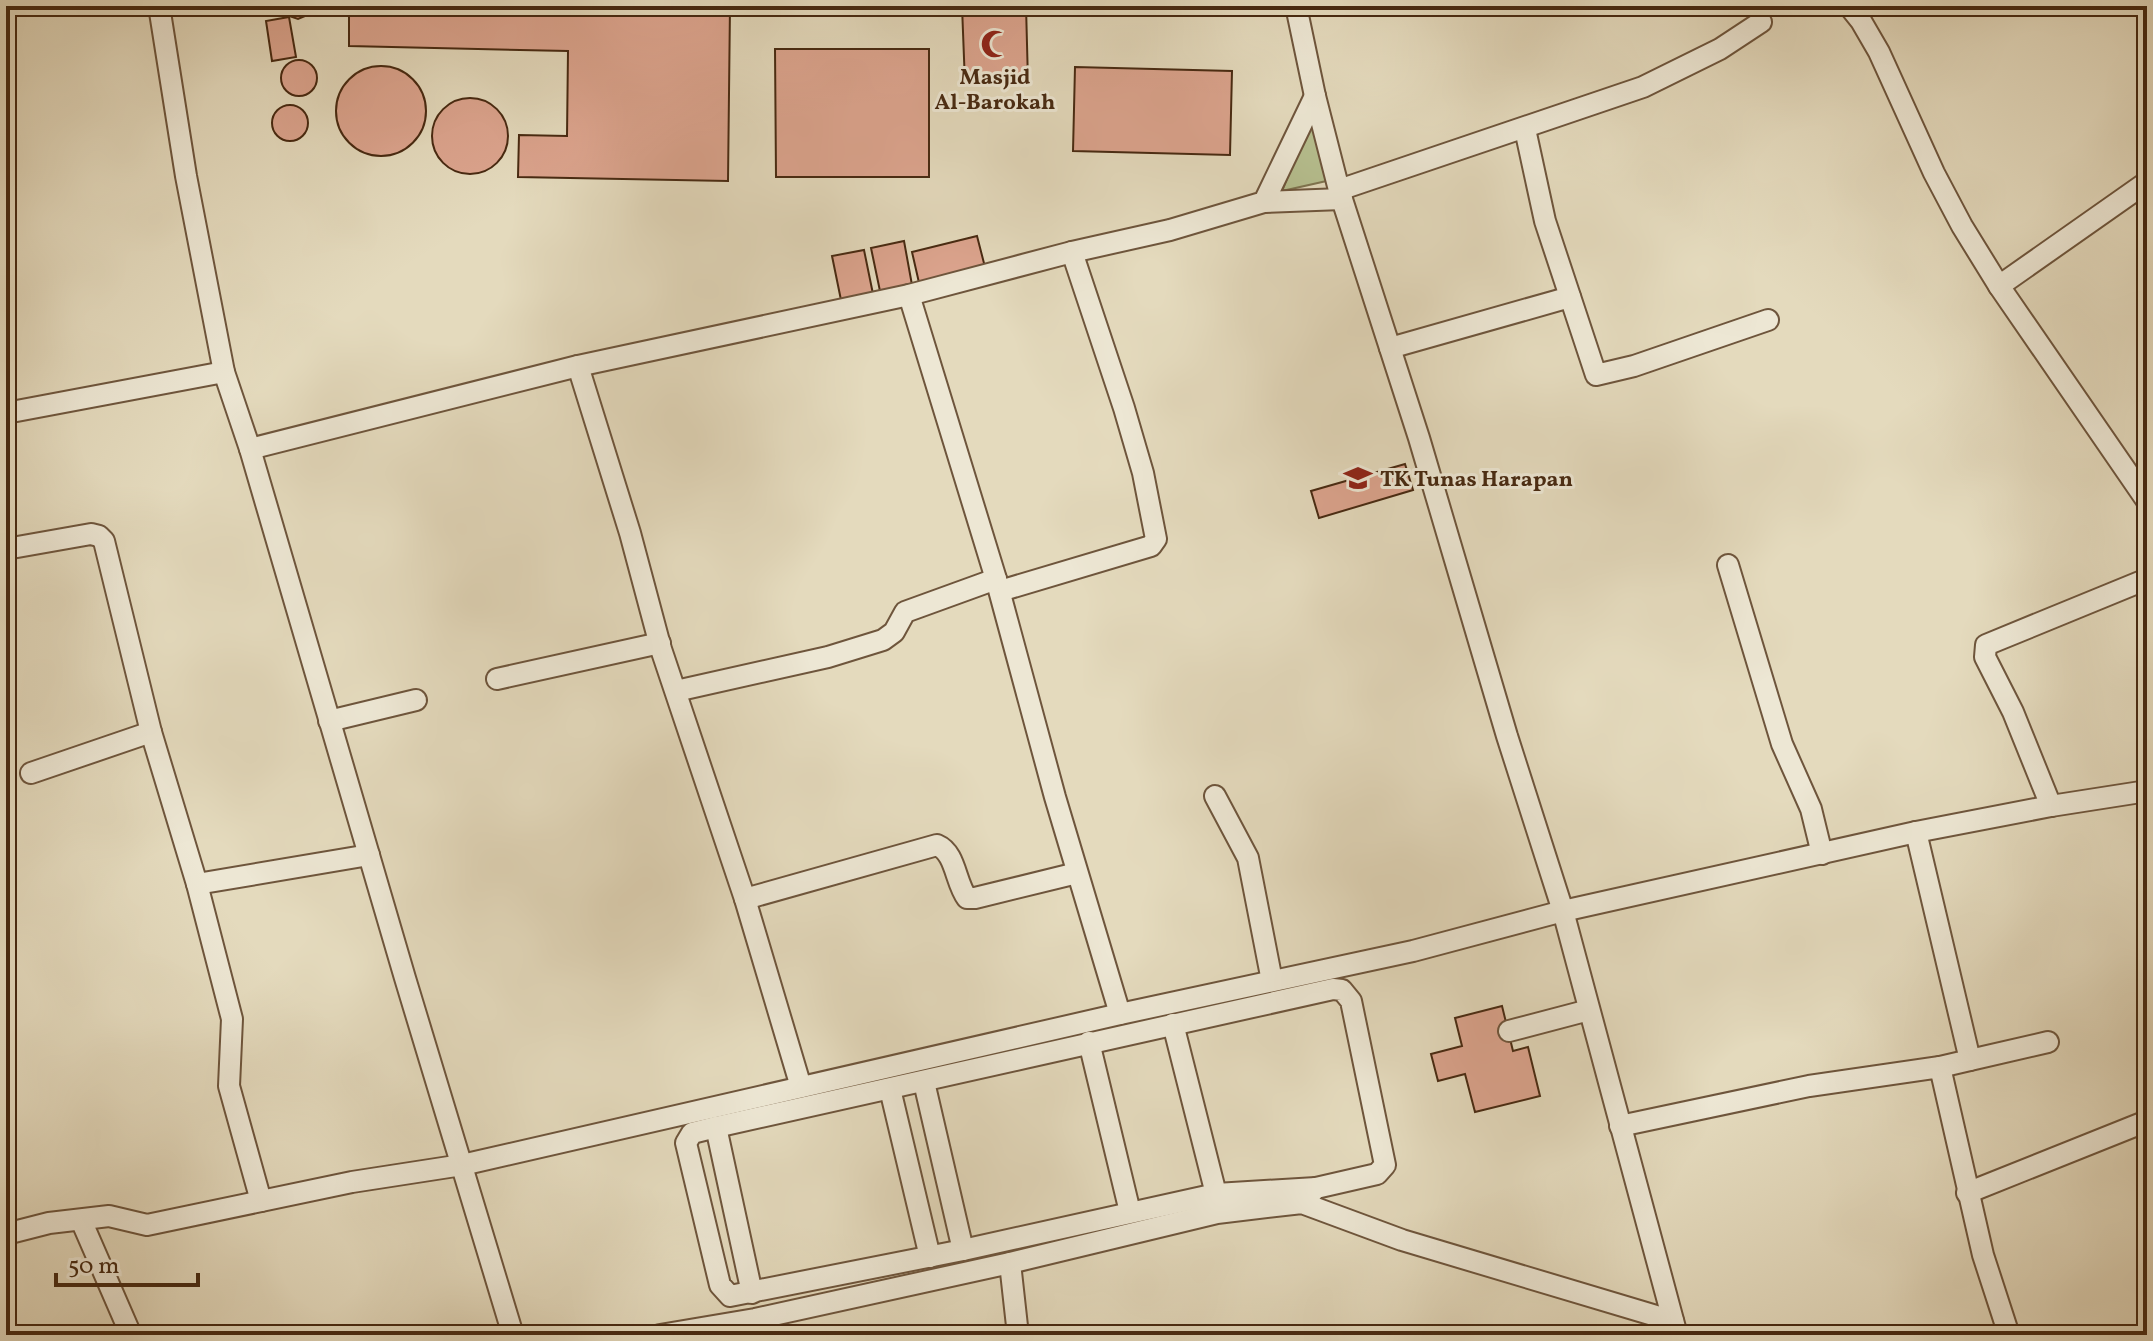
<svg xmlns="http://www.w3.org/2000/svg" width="2153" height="1341" viewBox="0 0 2153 1341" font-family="Vollkorn,serif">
	<rect width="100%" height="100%" fill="#e4dabd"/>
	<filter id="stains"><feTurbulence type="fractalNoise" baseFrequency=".0025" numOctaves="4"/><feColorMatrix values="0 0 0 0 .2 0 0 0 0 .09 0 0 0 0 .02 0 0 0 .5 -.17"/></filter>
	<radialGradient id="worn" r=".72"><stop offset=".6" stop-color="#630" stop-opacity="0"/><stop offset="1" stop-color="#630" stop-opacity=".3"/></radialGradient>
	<polygon fill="#b6bf8f" stroke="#7e7450" stroke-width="2" points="1312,117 1331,180 1282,191"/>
	<g fill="#dca48e" stroke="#472911" stroke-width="2">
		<polygon points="280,6 314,6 310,14 298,19 286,15"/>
		<polygon points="349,6 730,6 728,181 518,177 519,135 567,136 568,51 349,46"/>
		<polygon points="962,6 1026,6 1028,82 965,84"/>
		<polygon points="289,17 296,57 272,61 266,21"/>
		<polygon points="775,49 929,49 929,177 776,177"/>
		<circle cx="299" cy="78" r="18"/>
		<circle cx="381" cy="111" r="45"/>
		<polygon points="1075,67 1232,71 1230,155 1073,151"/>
		<circle cx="470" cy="136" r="38"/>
		<circle cx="290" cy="123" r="18"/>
		<polygon points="977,236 986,271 920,287 912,252"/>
		<polygon points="904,241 912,285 880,291 871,248"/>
		<polygon points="864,250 873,294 841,300 832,256"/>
		<polygon points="1405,464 1413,490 1319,518 1311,491"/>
		<polygon points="1502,1006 1513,1051 1528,1047 1540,1096 1475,1112 1465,1074 1438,1081 1431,1054 1462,1046 1455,1018"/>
	</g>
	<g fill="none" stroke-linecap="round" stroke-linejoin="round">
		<defs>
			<g id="minor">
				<polyline points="159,6 186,176 224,372 250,449 405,978 513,1335"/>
				<polyline points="1296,6 1315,96 1339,190 1419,438 1507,736 1563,911 1677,1335"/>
				<polyline points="1849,6 1861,21 1879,52 1934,173 1962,226 1999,286 2147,501"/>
				<polyline points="1525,129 1545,221 1596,375 1634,366 1768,320"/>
				<polyline points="1339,190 1643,87 1720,49 1761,22"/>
				<polyline points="1264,202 1342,199"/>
				<polyline points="1999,286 2147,182"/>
				<polyline points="909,295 996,579 1055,797 1120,1014"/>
				<polyline points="1390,348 1570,297"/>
				<polyline points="578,366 630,533 661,649 745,899 801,1087"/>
				<polyline points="6,413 224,372"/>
				<polyline points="250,449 578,366 909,295 1072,252 1170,230 1264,202 1315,96"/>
				<polyline points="6,549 91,534 99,536 104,541 151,732 197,884"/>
				<polyline points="1728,565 1782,744 1811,809 1822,854"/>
				<polyline points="1000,591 1151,546 1156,539 1143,473 1124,408 1072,252"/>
				<polyline points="497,679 660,643"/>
				<polyline points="676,691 828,657 883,640 894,632 905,612 996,579"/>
				<polyline points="329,721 416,700"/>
				<polyline points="31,773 151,732"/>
				<polyline points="1215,796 1248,858 1272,981"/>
				<polyline points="2051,806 2013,712 1985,657 1986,645 2147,579"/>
				<polyline points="1916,832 1970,1060 1940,1067"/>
				<path d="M745 899 937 845C956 853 955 882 967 898H975L1077 873"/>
				<polyline points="1173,1024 1216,1194 1316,1188"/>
				<polyline points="1509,1031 1589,1010"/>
				<polyline points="1089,1042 1130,1212"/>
				<polyline points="1970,1060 2048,1042"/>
				<polyline points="924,1082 963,1250"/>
				<polyline points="890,1089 930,1257"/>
				<polyline points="1620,1126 1809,1086 1940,1067 1983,1255 2009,1335"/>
				<polyline points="716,1127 752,1293"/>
				<polyline points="1967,1193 2147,1121"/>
				<path d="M1216 1194 963 1250 730 1296 720 1285 686 1143 692 1133 716 1127C922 1082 1127 1034 1333 989L1342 990 1351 1001 1385 1165 1377 1174 1316 1188 1302 1203"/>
				<polyline points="261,1201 229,1086 232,1019 197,884 369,855"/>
				<polyline points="81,1220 131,1335"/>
				<polyline points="6,1234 49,1223 109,1216 147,1225 352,1182 462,1165 1120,1014 1413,951 1563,911 1916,832 2051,806 2147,791"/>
				<polyline points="1010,1263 1018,1335"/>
				<polyline points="660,1335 755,1319 1010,1263 1217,1213 1302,1203 1402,1240 1673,1321"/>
			</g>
		</defs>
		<use href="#minor" stroke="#6e553c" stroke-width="24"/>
		<use href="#minor" stroke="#ede7d4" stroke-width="20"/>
	</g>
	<defs>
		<symbol id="mosque-bare" viewBox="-9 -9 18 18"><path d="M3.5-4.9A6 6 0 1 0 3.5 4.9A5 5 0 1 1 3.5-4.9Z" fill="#8f2418" stroke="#ede7d4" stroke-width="2.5" paint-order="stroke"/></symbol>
		<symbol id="school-bare" viewBox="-9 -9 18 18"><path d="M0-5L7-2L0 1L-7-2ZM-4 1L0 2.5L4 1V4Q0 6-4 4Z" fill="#8f2418" stroke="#ede7d4" stroke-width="2.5" paint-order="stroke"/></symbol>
	</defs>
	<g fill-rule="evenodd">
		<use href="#mosque-bare" x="975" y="24" width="40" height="40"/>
		<use href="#school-bare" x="1338" y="458" width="40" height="40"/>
	</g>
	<g text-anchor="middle" stroke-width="6" stroke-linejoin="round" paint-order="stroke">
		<g font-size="22" font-weight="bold" fill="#472911" stroke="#ede7d4">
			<text x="995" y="84">Masjid<tspan x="995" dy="25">Al-Barokah</tspan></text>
			<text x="1380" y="486" text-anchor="start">TK Tunas Harapan</text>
		</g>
	</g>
	<rect width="2153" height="1341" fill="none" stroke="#e4dabd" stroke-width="32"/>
	<rect x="8" y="8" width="2137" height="1325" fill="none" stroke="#472911" stroke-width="4"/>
	<rect x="16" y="16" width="2121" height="1309" fill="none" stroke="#472911" stroke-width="2"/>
	<path d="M56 1273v12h142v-12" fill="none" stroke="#472911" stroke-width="4"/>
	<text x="68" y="1273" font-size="24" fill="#472911" stroke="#ede7d4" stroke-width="6" paint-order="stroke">50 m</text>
	<rect width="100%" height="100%" filter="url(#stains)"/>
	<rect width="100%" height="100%" fill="url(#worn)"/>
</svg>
